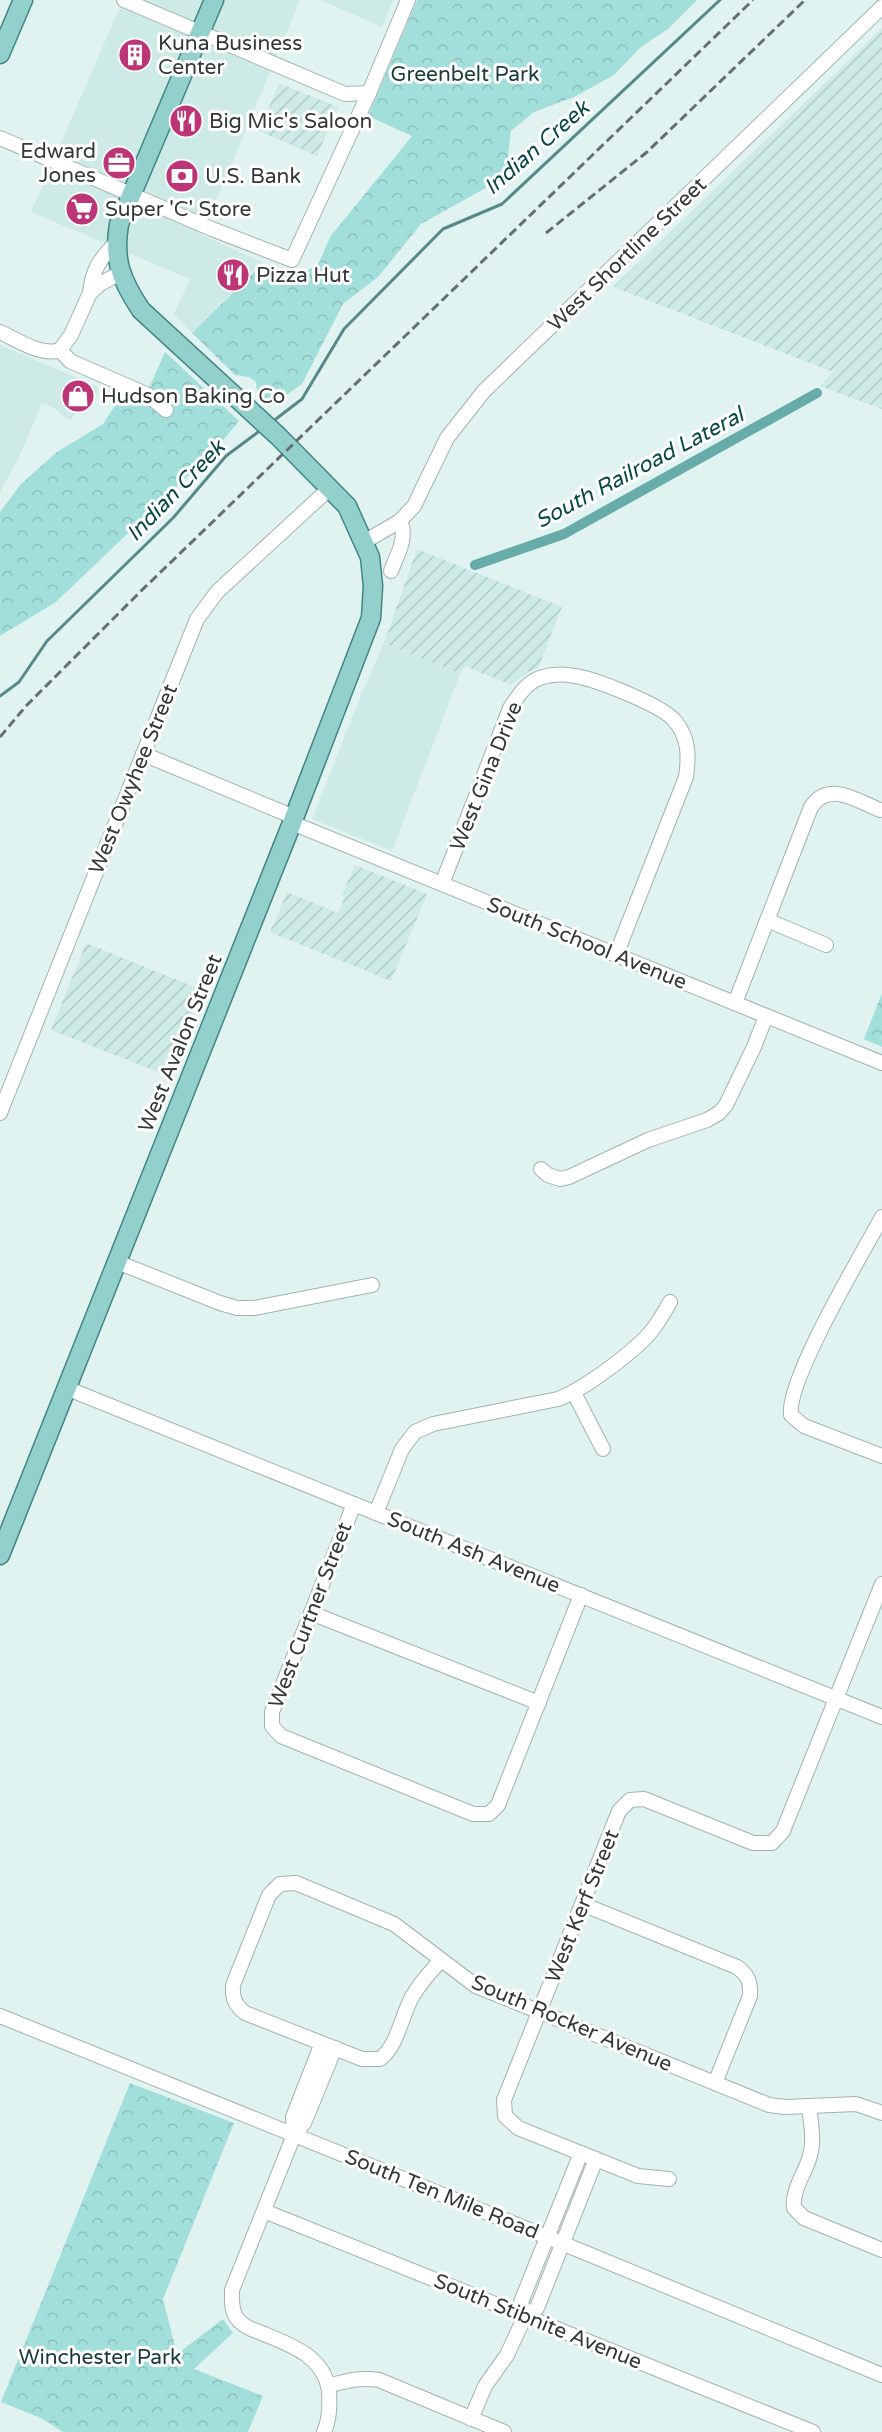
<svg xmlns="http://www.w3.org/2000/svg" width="882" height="2432" viewBox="0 0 882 2432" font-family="'Varela Round',sans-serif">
	<defs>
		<pattern id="industrial-furrows" width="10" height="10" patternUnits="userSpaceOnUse" patternTransform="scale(1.5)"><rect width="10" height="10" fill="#ceeae7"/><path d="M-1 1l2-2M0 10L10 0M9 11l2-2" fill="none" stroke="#b1c9c7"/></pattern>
		<pattern id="forest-crowns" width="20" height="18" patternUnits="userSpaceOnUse" patternTransform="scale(1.5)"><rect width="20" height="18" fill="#a2deda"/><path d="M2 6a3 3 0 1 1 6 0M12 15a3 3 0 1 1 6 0" fill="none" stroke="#8cbfbc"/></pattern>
	</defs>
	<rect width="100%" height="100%" fill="#e1f3f1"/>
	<g fill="#ceeae7">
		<polygon points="123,0 300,0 202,235 262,262 192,333 174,314 190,279 31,212"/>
		<polygon points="320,0 393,0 382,27"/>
		<polygon points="0,345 99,387 97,394 83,409 78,410 70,421 52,407 42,403 20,455 0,492"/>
		<polygon points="384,643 460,674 392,851 312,819 366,683"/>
	</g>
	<g fill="url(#industrial-furrows)">
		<polygon points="882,28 882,409 820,386 833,372 613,287"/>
		<polygon points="279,83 338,107 317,156 259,131"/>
		<polygon points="417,549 562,607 538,668 528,672 511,685 465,666 460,674 384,643"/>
		<polygon points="355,865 427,894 391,981 270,932 287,892 338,913 345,896 342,895"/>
		<polygon points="86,943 202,990 191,1016 185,1021 163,1074 51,1030"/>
	</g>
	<g fill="url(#forest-crowns)">
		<polygon points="417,0 697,0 668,29 641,47 614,75 574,97 534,112 511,131 507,165 491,185 421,224 378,277 343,304 302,384 269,407 257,396 256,382 249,377 235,375 192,333 260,266 294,277 318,265 330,237 412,136 368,116"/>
		<polygon points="165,352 239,421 215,450 56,602 0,636 0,512 21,484 57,452 103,424 122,395 150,386"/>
		<polygon points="882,993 882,1047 864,1039"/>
		<polygon points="130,2083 234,2123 163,2299 177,2354 223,2319 233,2333 194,2369 263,2396 248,2432 63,2432 43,2419 1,2402"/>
	</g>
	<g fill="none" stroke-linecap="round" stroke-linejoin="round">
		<g stroke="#578a87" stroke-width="3">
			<polyline points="272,422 302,399 344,329 443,229 502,204 720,0"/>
			<polyline points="0,696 19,682 47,641 173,518 226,456 262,429"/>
		</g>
		<polyline stroke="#67aca8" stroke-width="10" points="475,565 564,534 817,393"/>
		<defs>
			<g id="minor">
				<polyline points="124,0 345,94 369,93"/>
				<polyline points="0,138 212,229 292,260 369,93 408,0"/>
				<path d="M116 243C100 258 92 271 90 293L100 284 120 273"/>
				<path d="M0 332C16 339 42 357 60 350"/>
				<polyline points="60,350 70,361 148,395 166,410"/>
				<polyline points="60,350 71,335 90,293"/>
				<polyline points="364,542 400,521 414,506 447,438 484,391 882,7"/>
				<path d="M391 571C397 555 408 538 400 521"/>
				<polyline points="143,754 294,817"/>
				<polyline points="292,823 882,1063"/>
				<path d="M442 884 510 708C519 695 527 681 543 677 552 674 565 674 575 676 595 679 662 705 675 721 689 738 689 756 686 777L616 955"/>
				<polyline points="767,920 826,945"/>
				<path d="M735 1003 811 807C829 780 857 801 880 810"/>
				<polyline points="0,1113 197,619 217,592 330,488"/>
				<polyline points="541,1169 548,1175 560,1179 569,1177 648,1140 707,1120 719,1113 726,1105 754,1047 766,1016"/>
				<path d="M882 1217C862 1254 786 1381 791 1415L804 1426 882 1456"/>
				<polyline points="117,1262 220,1303 237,1308 255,1308 372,1285"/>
				<polyline points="66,1388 882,1717"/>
				<polyline points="574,1393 603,1449"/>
				<polyline points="354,1504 272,1712 272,1726 281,1736 473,1814 489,1814 498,1805 581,1595"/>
				<path d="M376 1513 402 1449 415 1432 433 1424 558 1399C583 1390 632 1353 649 1334 658 1324 664 1313 670 1302"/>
				<polyline points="311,1613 539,1703"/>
				<path d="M582 1904 737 1967C748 1975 751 1982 750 1996L715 2083"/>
				<path d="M441 1960C430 1972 420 1983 412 1997 401 2017 398 2045 380 2059H362L245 2013C235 2005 232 1998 233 1985L269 1895 280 1884 296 1883 394 1924 476 1986 769 2105 785 2107 856 2104 882 2113"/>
				<polyline points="0,2016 547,2237 882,2375"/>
				<polyline points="322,2043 293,2117 294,2135 304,2123 335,2048"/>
				<path d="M809 2107C811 2123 815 2142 809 2159 804 2175 792 2190 794 2208L804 2218 882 2250"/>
				<path d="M294 2135 232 2290C232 2299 231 2309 236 2317 241 2325 250 2329 259 2332 288 2344 324 2355 329 2391 330 2405 330 2419 324 2432"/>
				<polyline points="669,2179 638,2176 518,2128 505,2116 504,2100 619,1811 630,1800 644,1799 753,1843 772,1843 783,1831 882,1584"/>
				<polyline points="264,2211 813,2432"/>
				<polyline points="525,2316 521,2302 581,2153"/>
				<path d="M328 2386C346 2381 360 2377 379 2380L504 2432"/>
				<polyline points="471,2419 485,2386 507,2355 525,2316 537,2308 596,2159"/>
			</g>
			<g id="major">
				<polyline points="0,54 23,0"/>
				<path d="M0 1555 292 823 371 618 373 586 370 557 347 506 278 436 141 310C121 280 113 260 119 224L214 0"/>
			</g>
		</defs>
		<use href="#minor" stroke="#a2b3b1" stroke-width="16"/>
		<use href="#major" stroke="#428682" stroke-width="21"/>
		<use href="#minor" stroke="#fff" stroke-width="14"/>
		<use href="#major" stroke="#93d0cc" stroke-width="18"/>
		<g stroke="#667070" stroke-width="3" stroke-dasharray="9 4.5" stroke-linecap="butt">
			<polyline points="546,233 647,152 805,0"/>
			<polyline points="0,737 26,706 139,593 753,0"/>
		</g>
	</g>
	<defs>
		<symbol id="building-disc" viewBox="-11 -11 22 22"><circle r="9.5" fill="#bb3577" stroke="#fff"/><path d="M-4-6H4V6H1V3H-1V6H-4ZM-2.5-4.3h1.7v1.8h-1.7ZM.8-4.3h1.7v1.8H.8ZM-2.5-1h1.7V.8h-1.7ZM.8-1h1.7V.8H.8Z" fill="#fff"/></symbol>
		<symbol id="restaurant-disc" viewBox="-11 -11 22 22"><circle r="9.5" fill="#bb3577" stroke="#fff"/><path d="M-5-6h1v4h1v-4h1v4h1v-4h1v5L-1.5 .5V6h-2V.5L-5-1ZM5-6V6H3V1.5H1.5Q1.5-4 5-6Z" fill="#fff"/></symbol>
		<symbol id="office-disc" viewBox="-11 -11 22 22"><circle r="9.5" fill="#bb3577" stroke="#fff"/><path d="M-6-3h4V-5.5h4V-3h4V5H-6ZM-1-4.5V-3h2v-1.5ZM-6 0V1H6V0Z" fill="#fff"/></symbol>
		<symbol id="bank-disc" viewBox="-11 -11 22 22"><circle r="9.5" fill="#bb3577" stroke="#fff"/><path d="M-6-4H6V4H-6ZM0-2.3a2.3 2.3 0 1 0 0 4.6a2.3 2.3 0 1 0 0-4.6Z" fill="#fff"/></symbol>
		<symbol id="supermarket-disc" viewBox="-11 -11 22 22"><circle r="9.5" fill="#bb3577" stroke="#fff"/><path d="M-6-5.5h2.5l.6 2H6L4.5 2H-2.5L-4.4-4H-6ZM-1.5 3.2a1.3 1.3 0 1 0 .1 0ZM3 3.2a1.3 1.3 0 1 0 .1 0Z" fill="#fff"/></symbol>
		<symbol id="shop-disc" viewBox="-11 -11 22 22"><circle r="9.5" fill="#bb3577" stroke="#fff"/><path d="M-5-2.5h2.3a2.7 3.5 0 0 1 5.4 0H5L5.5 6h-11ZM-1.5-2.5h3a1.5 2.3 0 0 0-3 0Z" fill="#fff"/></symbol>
	</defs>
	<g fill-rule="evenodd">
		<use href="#building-disc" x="116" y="36" width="38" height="38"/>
		<use href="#restaurant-disc" x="167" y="102" width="38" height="38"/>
		<use href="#office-disc" x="100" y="144" width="38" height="38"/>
		<use href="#bank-disc" x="163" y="157" width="38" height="38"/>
		<use href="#supermarket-disc" x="63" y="190" width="38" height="38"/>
		<use href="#restaurant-disc" x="214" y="256" width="38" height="38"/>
		<use href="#shop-disc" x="59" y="377" width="38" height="38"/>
	</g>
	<g text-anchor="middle" stroke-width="6" stroke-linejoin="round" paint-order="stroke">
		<g font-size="21" fill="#323939" stroke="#fff" text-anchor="start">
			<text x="158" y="50">Kuna Business<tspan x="158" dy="24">Center</tspan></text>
			<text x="209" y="128">Big Mic's Saloon</text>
			<text x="96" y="158" text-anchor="end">Edward<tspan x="96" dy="24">Jones</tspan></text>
			<text x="205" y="183">U.S. Bank</text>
			<text x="105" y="216">Super 'C' Store</text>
			<text x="256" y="282">Pizza Hut</text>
			<text x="101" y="403">Hudson Baking Co</text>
		</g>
		<g font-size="21" fill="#183a38" stroke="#fff">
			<text x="465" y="81">Greenbelt Park</text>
			<text x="100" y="2364">Winchester Park</text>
		</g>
		<g font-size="21" fill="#323939" stroke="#fff">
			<text transform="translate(627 254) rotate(-44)" y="7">West Shortline Street</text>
			<text transform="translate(486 776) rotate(-68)" y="7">West Gina Drive</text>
			<text transform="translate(133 779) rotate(-68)" y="7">West Owyhee Street</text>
			<text transform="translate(587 943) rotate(22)" y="7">South School Avenue</text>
			<text transform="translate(180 1043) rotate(-68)" y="7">West Avalon Street</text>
			<text transform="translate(474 1552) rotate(22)" y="7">South Ash Avenue</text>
			<text transform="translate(310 1615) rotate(-69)" y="7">West Curtner Street</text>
			<text transform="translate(582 1906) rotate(-68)" y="7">West Kerf Street</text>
			<text transform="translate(572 2023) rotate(23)" y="7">South Rocker Avenue</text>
			<text transform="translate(442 2194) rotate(22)" y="7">South Ten Mile Road</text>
			<text transform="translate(538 2321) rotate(22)" y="7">South Stibnite Avenue</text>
		</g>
		<g font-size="22" font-style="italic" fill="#084946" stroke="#fff">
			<text transform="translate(536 147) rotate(-41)" y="8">Indian Creek</text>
			<text transform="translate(639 467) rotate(-28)" y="8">South Railroad Lateral</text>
			<text transform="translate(175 490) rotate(-46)" y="8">Indian Creek</text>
		</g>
	</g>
</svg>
